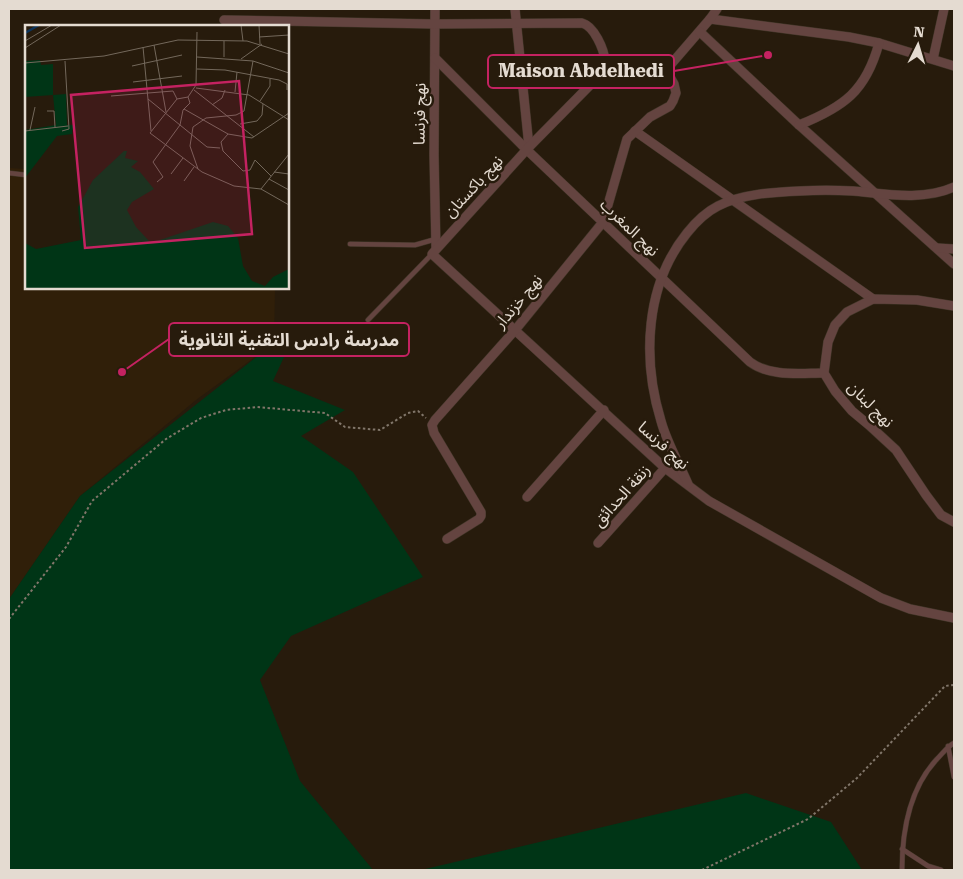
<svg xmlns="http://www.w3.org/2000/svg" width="963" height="879" viewBox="0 0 963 879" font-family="'Roboto Serif','Noto Sans Arabic',serif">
	<rect width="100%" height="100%" fill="#271b0c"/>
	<polygon fill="#301f09" points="9,168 26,169 26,288 275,288 274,343 196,400 80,496 9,599"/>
	<g fill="#003516">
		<polygon points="274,343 290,344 273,381 345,410 301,436 353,472 423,577 291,636 260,680 300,781 373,870 9,870 9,599 80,496"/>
		<polygon points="746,793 831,822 862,870 421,870"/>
	</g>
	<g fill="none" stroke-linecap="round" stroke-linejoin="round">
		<defs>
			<g id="service">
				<polyline points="9,173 26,175"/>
				<polyline points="350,244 415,245 436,239"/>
				<polyline points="368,320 432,254"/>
				<polyline points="948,746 954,777"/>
				<polyline points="902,849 928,866 941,870"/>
				<path d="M902 870C902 830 909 789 937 759 943 753 947 747 954 743"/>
			</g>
			<g id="minor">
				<polyline points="435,9 434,155 436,249"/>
				<polyline points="515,9 529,147"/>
				<polyline points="710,19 849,37 879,43 954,66"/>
				<path d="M224 20 434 24 582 23C594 26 604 49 605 61 605 65 603 69 602 73L666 70 710 19 717 9"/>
				<polyline points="700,32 799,125 954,264"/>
				<path d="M435 58 527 150 750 362C770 377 800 373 824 373"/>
				<polyline points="933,59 944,9"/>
				<polyline points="602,73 529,147 432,254 665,468 709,501 881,598 910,609 954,618"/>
				<path d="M799 125C844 107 866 91 879 43"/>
				<polyline points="635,131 873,299"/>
				<polyline points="937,248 954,249"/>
				<polyline points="954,306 917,300 873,299 847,312 835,325 828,342 824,373 835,391 852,411 870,426 896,450 926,495 941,515 954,522"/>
				<path d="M688 484C679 463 667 443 661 421 642 359 645 285 687 233 695 223 706 212 718 206 741 194 774 192 800 191 817 190 835 190 853 191 886 194 923 201 954 187"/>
				<polyline points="527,497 604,410"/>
				<polyline points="447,539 479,519 481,516 481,512 434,433 432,425 435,420 516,329 603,222 627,139 650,117 670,106 673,101 676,93 674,84 666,70"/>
				<polyline points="598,543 665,468"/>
			</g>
		</defs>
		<use href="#service" stroke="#413628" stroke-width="5.5"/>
		<use href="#minor" stroke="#413628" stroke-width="10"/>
		<g stroke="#81766a" stroke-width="2" stroke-dasharray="2.5 2.5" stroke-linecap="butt">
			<polyline points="9,619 66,547 92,501 166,439 201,418 226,410 257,407 325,413 345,427 380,430 408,413 418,411 426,418"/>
			<polyline points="702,870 808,819 857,778 945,686 954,685"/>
		</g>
		<use href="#service" stroke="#644440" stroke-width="4.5"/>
		<use href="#minor" stroke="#644440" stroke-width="9"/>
	</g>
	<g text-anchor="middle" stroke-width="5" stroke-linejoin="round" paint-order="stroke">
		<g font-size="16" fill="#e4dbd1" stroke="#271b0c">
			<text transform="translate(419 114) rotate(-89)" y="6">نهج فرنسا</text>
			<text transform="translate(473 186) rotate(-47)" y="6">نهج باكستان</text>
			<text transform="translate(630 227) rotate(44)" y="6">نهج المغرب</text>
			<text transform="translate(518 301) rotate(-50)" y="6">نهج خزندار</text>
			<text transform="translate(871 404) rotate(45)" y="6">نهج لبنان</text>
			<text transform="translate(664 445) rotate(42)" y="6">نهج فرنسا</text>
			<text transform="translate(621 495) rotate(-48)" y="6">زنقة الحدائق</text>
		</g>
	</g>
	<g transform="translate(25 25)">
		<rect width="264" height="264" fill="#271b0c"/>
		<path d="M15 35 16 40 28 39V70L41 69 42 100H50L51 103 47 105V109L32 111 0 153V105L31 100 28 70 0 72V36ZM99 126H102L100 133 113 136 106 142 115 147 129 164 107 177 102 185 111 202 126 218 188 197 203 201 213 213 218 241 227 256 240 261 248 252 264 244V263H0V218L11 224 56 215 53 182 68 155Z" fill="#003516"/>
		<path fill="none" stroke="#0d345b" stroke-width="2.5" d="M0 8 14 0"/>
		<path fill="none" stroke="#73685b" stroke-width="1" d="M216 0 218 16M234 0 235 19M234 12 264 10M0 16 27 0M199 16V32M129 20 141 87M118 22 126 106M0 23 36 0M172 32 228 36 264 48M216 34 237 19M0 38 79 31 153 15 222 16 264 29M107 41 157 30M172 44 200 45 254 55 262 59V65M108 57 157 51M171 63 224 70 264 95M169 65 229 112M210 67 212 47M86 71 148 66 152 74 163 72 171 60 172 7M123 74 182 122 195 123M152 74 125 108 177 147 209 161 236 164 264 180M235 76 245 61V54M187 80 197 73 200 65M159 84 203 109M22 86H29L30 102M215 99 232 96 237 90 238 79M5 105 10 82M0 106 43 101M37 106 44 104 40 36M173 144 165 121 168 102 181 93 211 90 219 86 228 36M249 147 264 149M146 149 158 133M246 151 230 135 225 145 218 146 198 126 196 117 203 109 227 113 264 88M244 154 264 165M159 156 169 142M132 157 138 152 128 137 155 100 158 85 165 78 163 72M236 164 264 129"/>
		<path fill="#c42261" fill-opacity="0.15" stroke="#c42261" stroke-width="2.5" d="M214 56 227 209 60 223 46 70Z"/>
		<rect width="264" height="264" fill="none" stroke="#e4dbd1" stroke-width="2.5"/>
	</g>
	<path fill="none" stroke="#c42261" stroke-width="2" d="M768 55L674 71M122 372L169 339"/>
	<g fill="#c42261" stroke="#271b0c" stroke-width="2">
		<circle cx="768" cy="55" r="5"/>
		<circle cx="122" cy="372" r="5"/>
	</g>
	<g fill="#271b0c" stroke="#c42261" stroke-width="2">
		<rect x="488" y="55" width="186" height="33" rx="5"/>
		<rect x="169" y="323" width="240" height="33" rx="5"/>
	</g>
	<g font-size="18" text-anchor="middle" font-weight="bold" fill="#e4dbd1">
		<text x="581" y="77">Maison Abdelhedi</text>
		<text x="289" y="346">مدرسة رادس التقنية الثانوية</text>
	</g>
	<rect width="963" height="879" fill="none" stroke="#e4dbd1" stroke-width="20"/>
	<g transform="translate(918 45) rotate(5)" stroke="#271b0c" stroke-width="4" paint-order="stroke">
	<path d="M0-4L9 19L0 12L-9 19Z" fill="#e4dbd1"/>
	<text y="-8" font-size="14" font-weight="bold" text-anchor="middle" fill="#e4dbd1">N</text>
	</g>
</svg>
